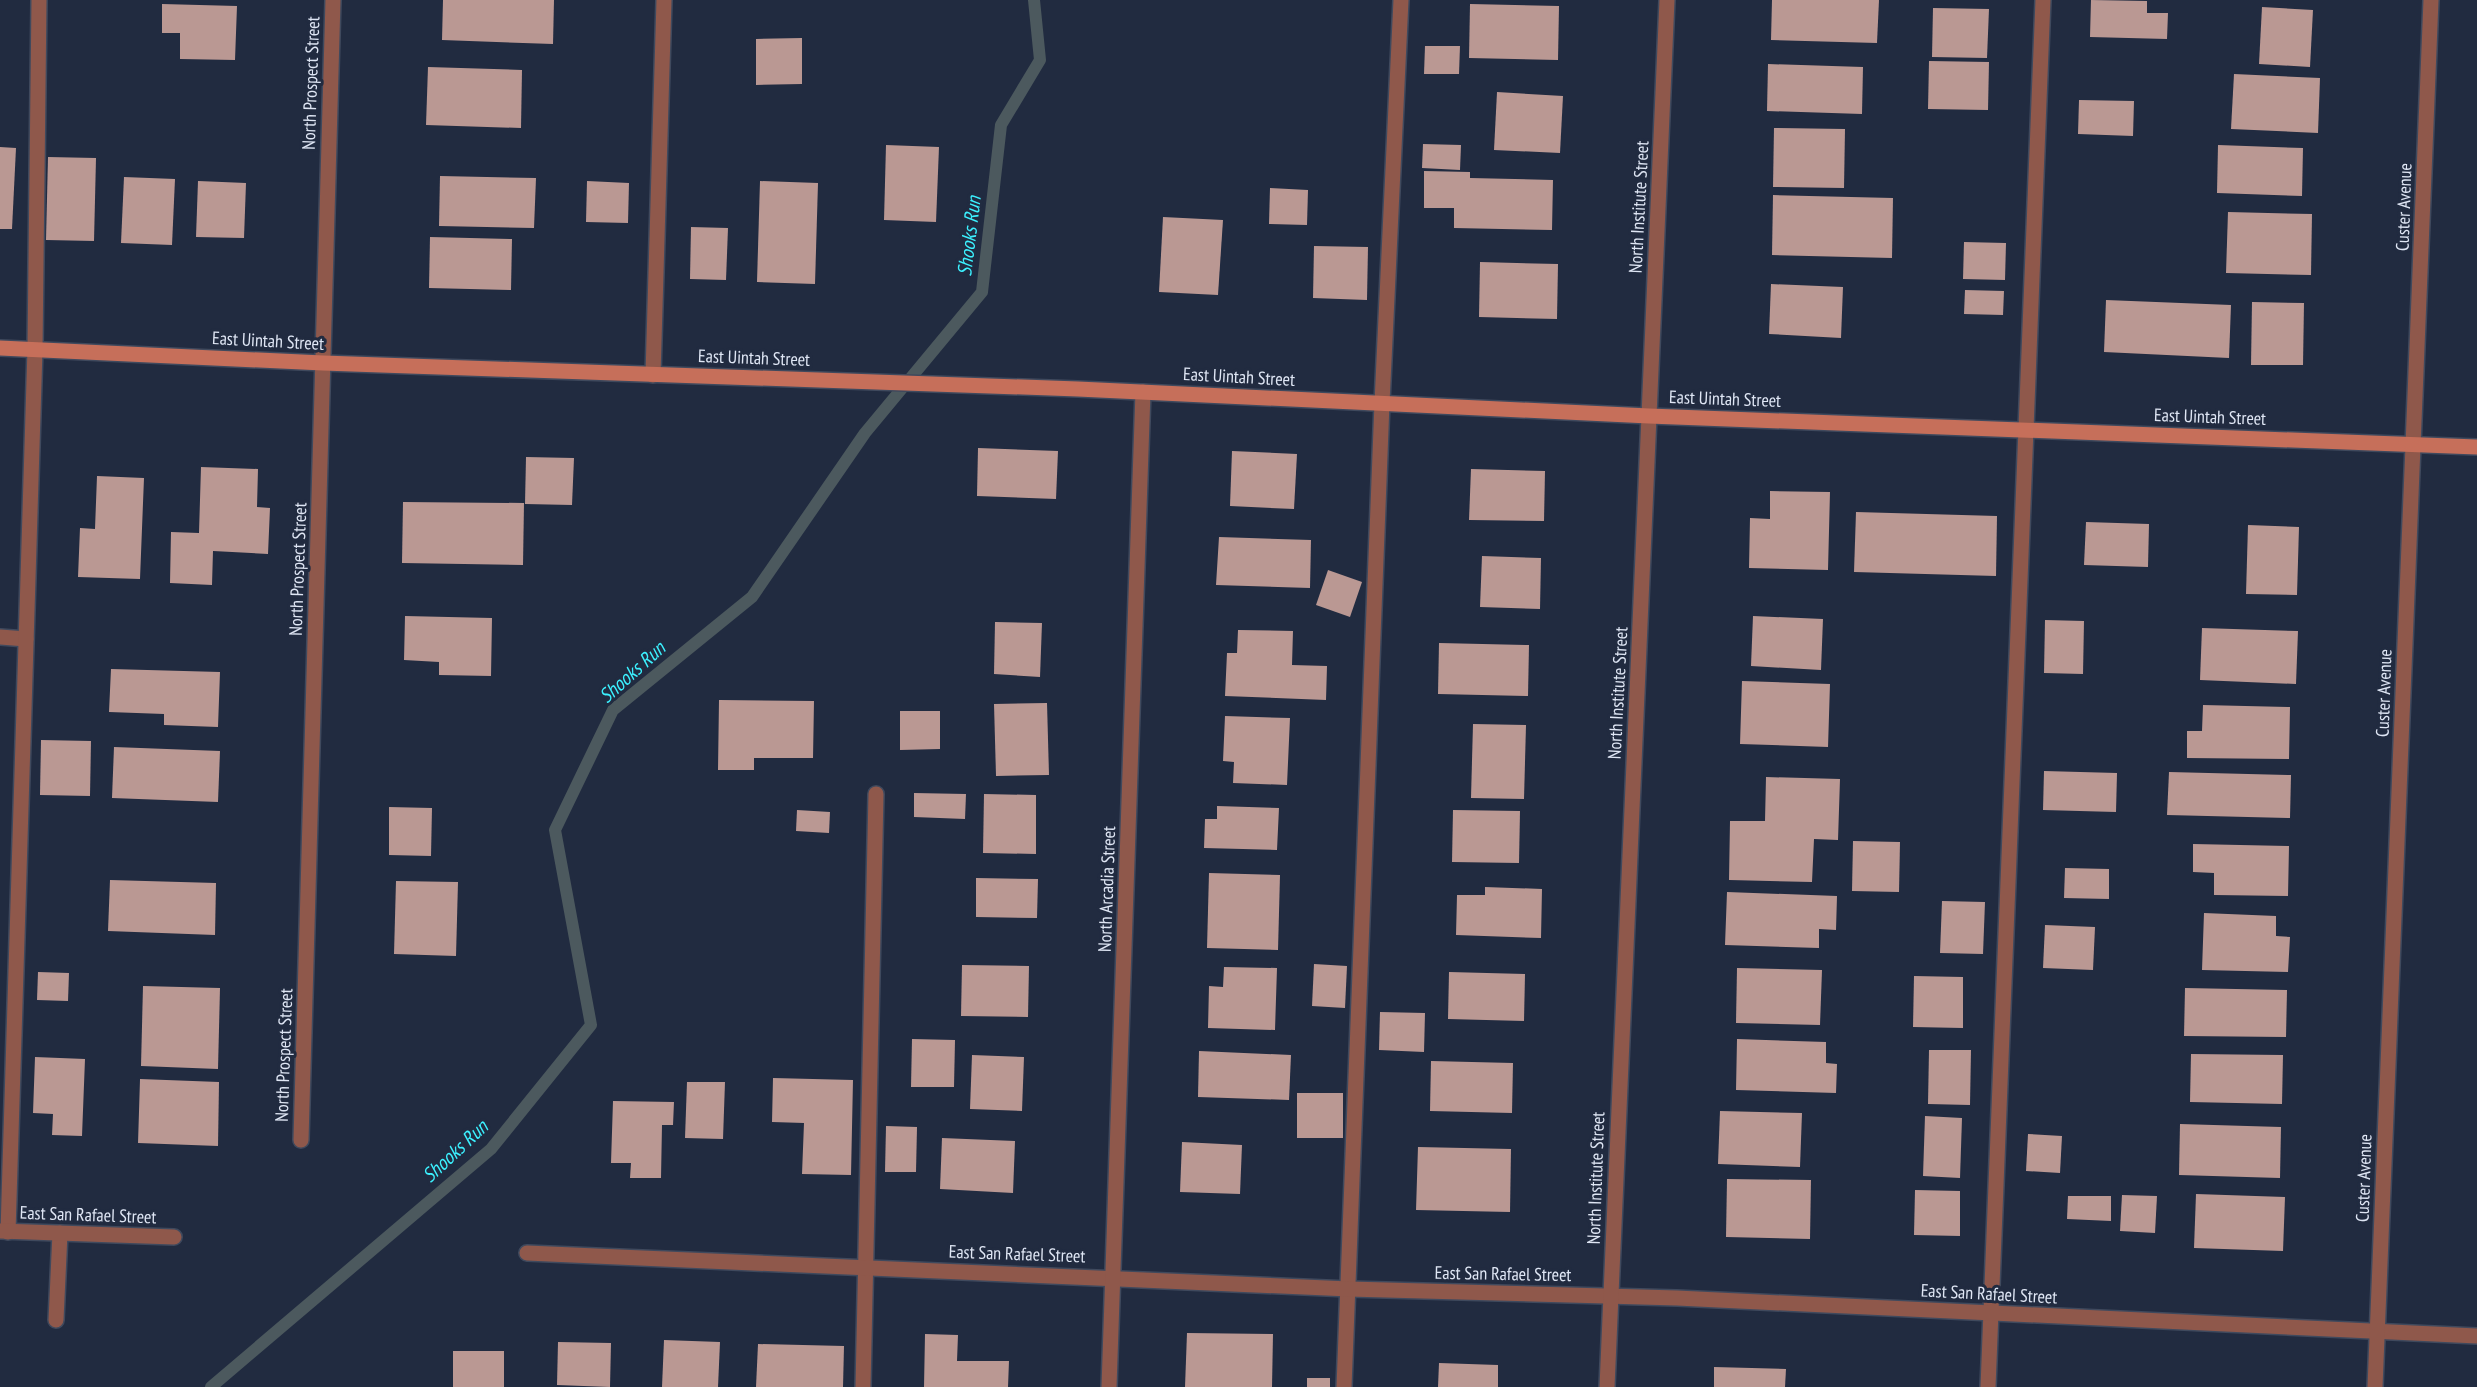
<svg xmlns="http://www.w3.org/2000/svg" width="2477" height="1387" viewBox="0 0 2477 1387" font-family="'PT Sans Narrow',sans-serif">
	<rect width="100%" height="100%" fill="#212b40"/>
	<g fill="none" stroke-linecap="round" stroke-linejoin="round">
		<polyline stroke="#4c595e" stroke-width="12" points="211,1387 491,1149 591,1025 555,830 613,710 752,597 865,433 982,292 1001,125 1040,60 1034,0"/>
	</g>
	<g fill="#ba9893">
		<polygon points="443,0 554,0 553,44 442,40"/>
		<polygon points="1772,0 1879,0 1877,43 1771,40"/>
		<polygon points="2091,0 2147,1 2147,13 2168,13 2167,39 2090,37"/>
		<polygon points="162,4 237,6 235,60 180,59 180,33 162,33"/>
		<polygon points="1470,4 1559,6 1558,60 1469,58"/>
		<polygon points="2262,7 2313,10 2310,67 2259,64"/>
		<polygon points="1933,8 1989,9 1987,58 1932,57"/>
		<polygon points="802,38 802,84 756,85 756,39"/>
		<polygon points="1425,46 1460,46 1459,74 1424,74"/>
		<polygon points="1929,61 1989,62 1988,110 1928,109"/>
		<polygon points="1768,64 1863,67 1862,114 1767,111"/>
		<polygon points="428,67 522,70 521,128 426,125"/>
		<polygon points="2234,74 2320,78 2318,133 2231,129"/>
		<polygon points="1497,92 1563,96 1560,153 1494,150"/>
		<polygon points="2079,100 2134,101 2133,136 2078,134"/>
		<polygon points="1774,128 1845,129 1844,188 1773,187"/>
		<polygon points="1423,144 1461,145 1460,170 1422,168"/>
		<polygon points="886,145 939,147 936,222 884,220"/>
		<polygon points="2218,145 2303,148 2302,196 2217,193"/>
		<polygon points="0,147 16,148 12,229 0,229"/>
		<polygon points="48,157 96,158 94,241 46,240"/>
		<polygon points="1424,171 1470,172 1470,178 1553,180 1552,230 1454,228 1454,208 1424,208"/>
		<polygon points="440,176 536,178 534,228 439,226"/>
		<polygon points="124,177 175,179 172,245 121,243"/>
		<polygon points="198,181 246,183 244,238 196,237"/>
		<polygon points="587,181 629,183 628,223 586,222"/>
		<polygon points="760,181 818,183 815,284 757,282"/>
		<polygon points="1270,188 1308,190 1307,225 1269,224"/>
		<polygon points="1773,195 1893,198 1892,258 1772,255"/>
		<polygon points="2228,212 2312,214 2311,275 2226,273"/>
		<polygon points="1163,217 1223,220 1218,295 1159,292"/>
		<polygon points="691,227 728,228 726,280 690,279"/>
		<polygon points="430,237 512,239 511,290 429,288"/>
		<polygon points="1964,242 2006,243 2005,280 1963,279"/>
		<polygon points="1314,246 1368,247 1367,300 1313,298"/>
		<polygon points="1480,262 1558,264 1557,319 1479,317"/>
		<polygon points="1771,284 1843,287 1841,338 1769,334"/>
		<polygon points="1965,290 2004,291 2003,315 1964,314"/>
		<polygon points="2106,300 2231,305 2229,358 2104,352"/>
		<polygon points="2252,302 2304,303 2303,365 2251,365"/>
		<polygon points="978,448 1058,451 1056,499 977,496"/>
		<polygon points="1232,451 1297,454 1294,509 1230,506"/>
		<polygon points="526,457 574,458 572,505 525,504"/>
		<polygon points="201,467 258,469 257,507 270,508 268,554 213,551 212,585 170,583 171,532 199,533"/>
		<polygon points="1471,469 1545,471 1544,521 1469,520"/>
		<polygon points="97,476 144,478 140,579 78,577 80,528 95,529"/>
		<polygon points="1770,491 1830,492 1828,570 1749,568 1750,518 1770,519"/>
		<polygon points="403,502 524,503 523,565 402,563"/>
		<polygon points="1856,512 1997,516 1996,576 1854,572"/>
		<polygon points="2086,522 2149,524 2148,567 2084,565"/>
		<polygon points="2248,525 2299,527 2297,595 2246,594"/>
		<polygon points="1219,537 1311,540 1310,588 1216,585"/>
		<polygon points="1482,556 1541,558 1540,609 1480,607"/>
		<polygon points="1328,570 1362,582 1350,617 1316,605"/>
		<polygon points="405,616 492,618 491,676 439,675 439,662 404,660"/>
		<polygon points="1753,616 1823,619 1821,670 1751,666"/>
		<polygon points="2045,620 2084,621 2083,674 2044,673"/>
		<polygon points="995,622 1042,623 1040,677 994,674"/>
		<polygon points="2202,628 2298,631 2296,684 2200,680"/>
		<polygon points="1238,630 1293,631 1292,665 1327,666 1326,700 1225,696 1227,653 1237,653"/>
		<polygon points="1439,643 1529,645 1528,696 1438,694"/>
		<polygon points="111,669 220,672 218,727 164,725 164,714 109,712"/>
		<polygon points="1742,681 1830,684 1828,747 1740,744"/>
		<polygon points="719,700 814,701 813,758 754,758 754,770 718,770"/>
		<polygon points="1047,703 1049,775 996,776 994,704"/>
		<polygon points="2203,705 2290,707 2289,759 2187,758 2187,731 2202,731"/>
		<polygon points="900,711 940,711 940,749 900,750"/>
		<polygon points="1225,716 1290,718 1287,785 1233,783 1234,762 1223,761"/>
		<polygon points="1473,724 1526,725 1524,799 1471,798"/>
		<polygon points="41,740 91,741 90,796 40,795"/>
		<polygon points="114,747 220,751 218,802 112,798"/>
		<polygon points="2044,771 2117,773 2116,812 2043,810"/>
		<polygon points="2169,772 2291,775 2290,818 2167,815"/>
		<polygon points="1766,777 1840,779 1838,840 1814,839 1812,882 1729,880 1730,821 1765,821"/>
		<polygon points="914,793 966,794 965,819 914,817"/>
		<polygon points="984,794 1036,795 1036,854 983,853"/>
		<polygon points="1217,806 1279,808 1277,850 1204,848 1205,819 1217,819"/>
		<polygon points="389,807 432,808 431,856 389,855"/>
		<polygon points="797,810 830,812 829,833 796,831"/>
		<polygon points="1453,810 1520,811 1519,863 1452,862"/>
		<polygon points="1853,841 1900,842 1899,892 1852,891"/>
		<polygon points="2193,844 2289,846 2288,896 2214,895 2214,873 2193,872"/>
		<polygon points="2065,868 2109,869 2109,899 2064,898"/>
		<polygon points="1209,873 1280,875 1278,950 1207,948"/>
		<polygon points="976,878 1038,879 1037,918 976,917"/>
		<polygon points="110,880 216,883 215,935 108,931"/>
		<polygon points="396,881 458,882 456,956 394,954"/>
		<polygon points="1485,887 1542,889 1541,938 1456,935 1457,895 1485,895"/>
		<polygon points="1727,892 1837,896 1836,930 1819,929 1819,948 1725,945"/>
		<polygon points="1942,901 1985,902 1983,954 1940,953"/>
		<polygon points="2204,913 2276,916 2276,936 2290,937 2288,972 2202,970"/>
		<polygon points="2045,925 2095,927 2093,970 2043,968"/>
		<polygon points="1314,964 1347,966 1345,1008 1312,1006"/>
		<polygon points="962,965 1029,966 1028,1017 961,1016"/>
		<polygon points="1224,967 1277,968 1275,1030 1208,1028 1209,986 1223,987"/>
		<polygon points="1737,968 1822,970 1820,1025 1736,1023"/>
		<polygon points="38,972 69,973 68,1001 37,1000"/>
		<polygon points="1449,972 1525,974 1524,1021 1448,1019"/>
		<polygon points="1914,976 1963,977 1963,1028 1913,1027"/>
		<polygon points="143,986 220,988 218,1069 141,1066"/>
		<polygon points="2185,988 2287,990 2286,1037 2184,1036"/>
		<polygon points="1380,1012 1425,1013 1424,1052 1379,1050"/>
		<polygon points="912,1039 955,1040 954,1087 911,1087"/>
		<polygon points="1737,1039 1826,1042 1826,1063 1837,1064 1836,1093 1736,1090"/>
		<polygon points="1929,1050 1971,1050 1970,1105 1928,1104"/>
		<polygon points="1199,1051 1291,1055 1289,1100 1198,1097"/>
		<polygon points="2191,1054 2283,1055 2282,1104 2190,1102"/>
		<polygon points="972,1055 1024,1057 1022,1111 970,1109"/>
		<polygon points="35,1057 85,1059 82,1136 52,1135 53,1114 33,1113"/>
		<polygon points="1431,1061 1513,1063 1512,1113 1430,1111"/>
		<polygon points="773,1078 853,1080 851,1175 802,1174 804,1123 772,1122"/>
		<polygon points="140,1079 219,1082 218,1146 138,1143"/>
		<polygon points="687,1082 725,1082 723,1139 685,1138"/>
		<rect x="1297" y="1093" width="46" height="45"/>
		<polygon points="613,1101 674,1102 673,1125 662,1125 661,1178 630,1178 631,1163 611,1163"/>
		<polygon points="1720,1111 1802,1113 1800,1167 1718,1164"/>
		<polygon points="1925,1116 1962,1118 1960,1178 1923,1176"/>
		<polygon points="2180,1124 2281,1127 2280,1178 2179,1175"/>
		<polygon points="886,1126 917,1127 916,1172 885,1172"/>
		<polygon points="2028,1134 2062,1136 2060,1173 2026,1171"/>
		<polygon points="942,1138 1015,1141 1013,1193 940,1189"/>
		<polygon points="1182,1142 1242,1145 1240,1194 1180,1192"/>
		<polygon points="1418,1147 1511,1149 1510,1212 1416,1210"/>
		<polygon points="1727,1179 1811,1180 1810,1239 1726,1237"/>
		<polygon points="1915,1190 1960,1191 1960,1236 1914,1235"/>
		<polygon points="2196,1194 2285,1197 2283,1251 2194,1248"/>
		<polygon points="2122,1195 2157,1196 2155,1233 2120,1231"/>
		<polygon points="2068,1196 2111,1196 2111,1221 2067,1219"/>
		<polygon points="1187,1333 1273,1334 1272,1387 1185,1387"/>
		<polygon points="925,1334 958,1335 957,1361 1009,1361 1008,1387 924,1387"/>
		<polygon points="664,1340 720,1342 718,1387 662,1387"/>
		<polygon points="558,1342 611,1343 610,1387 557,1385"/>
		<polygon points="758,1344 844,1346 843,1387 756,1387"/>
		<rect x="453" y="1351" width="51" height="36"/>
		<polygon points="1439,1363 1498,1365 1498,1387 1438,1387"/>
		<polygon points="1714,1367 1786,1369 1785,1387 1714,1387"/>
		<rect x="1307" y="1378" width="23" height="9"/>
	</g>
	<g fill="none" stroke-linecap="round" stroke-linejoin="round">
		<defs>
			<g id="service">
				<polyline points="653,375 664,0"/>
				<polyline points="0,637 26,639"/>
				<polyline points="8,1232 35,349 39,0"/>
				<polyline points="56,1320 60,1233"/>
				<polyline points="863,1387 876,794"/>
				<polyline points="1344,1387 1382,403 1401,0"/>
				<polyline points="1988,1387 2043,0"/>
			</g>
			<g id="minor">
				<polyline points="1649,416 1667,0"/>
				<polyline points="301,1140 333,0"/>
				<polyline points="0,1231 174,1237"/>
				<polyline points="527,1253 1349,1289 1677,1298 2477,1336"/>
				<polyline points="1109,1387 1143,392"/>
				<polyline points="2375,1387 2431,0"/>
			</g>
			<polyline id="tertiary" points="1607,1387 1649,416"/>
			<polyline id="secondary" points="0,348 323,363 1078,389 1649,416 2477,447"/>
		</defs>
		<use href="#service" stroke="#3f495d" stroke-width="18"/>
		<use href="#minor" stroke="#3f495d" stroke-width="18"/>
		<use href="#tertiary" stroke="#3f495d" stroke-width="18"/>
		<use href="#secondary" stroke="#3f495d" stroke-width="18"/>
		<use href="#service" stroke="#8f584b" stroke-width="15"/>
		<use href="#minor" stroke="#8f584b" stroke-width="15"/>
		<use href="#tertiary" stroke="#8f584b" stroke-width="15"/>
		<use href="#secondary" stroke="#c66f5a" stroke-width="15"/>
	</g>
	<g text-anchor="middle" stroke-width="6" stroke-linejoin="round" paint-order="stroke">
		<g font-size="18" fill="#dfe6f4" stroke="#212b40">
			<text transform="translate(311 83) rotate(-88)" y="6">North Prospect Street</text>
			<text transform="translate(1639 207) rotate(-87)" y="6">North Institute Street</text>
			<text transform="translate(2404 207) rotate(-88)" y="6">Custer Avenue</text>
			<text transform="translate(268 341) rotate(3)" y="6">East Uintah Street</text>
			<text transform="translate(754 358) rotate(2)" y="6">East Uintah Street</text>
			<text transform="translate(1239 377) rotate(3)" y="6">East Uintah Street</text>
			<text transform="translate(1725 399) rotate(2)" y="6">East Uintah Street</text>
			<text transform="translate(2210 417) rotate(2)" y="6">East Uintah Street</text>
			<text transform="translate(298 569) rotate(-88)" y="6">North Prospect Street</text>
			<text transform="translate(1618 693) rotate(-87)" y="6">North Institute Street</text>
			<text transform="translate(2384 693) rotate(-88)" y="6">Custer Avenue</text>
			<text transform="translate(1107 889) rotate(-88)" y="6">North Arcadia Street</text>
			<text transform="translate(284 1055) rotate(-88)" y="6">North Prospect Street</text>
			<text transform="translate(1596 1178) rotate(-88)" y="6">North Institute Street</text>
			<text transform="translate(2364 1178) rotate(-88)" y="6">Custer Avenue</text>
			<text transform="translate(88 1215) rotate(2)" y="6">East San Rafael Street</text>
			<text transform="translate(1017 1254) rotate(2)" y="6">East San Rafael Street</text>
			<text transform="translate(1503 1274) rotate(1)" y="6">East San Rafael Street</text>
			<text transform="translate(1989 1294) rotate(3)" y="6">East San Rafael Street</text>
		</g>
		<g font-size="20" font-style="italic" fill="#3cf1ff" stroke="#212b40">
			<text transform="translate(969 236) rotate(-83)" y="7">Shooks Run</text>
			<text transform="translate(632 672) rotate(-42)" y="7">Shooks Run</text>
			<text transform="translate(455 1151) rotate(-43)" y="7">Shooks Run</text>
		</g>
	</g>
</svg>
